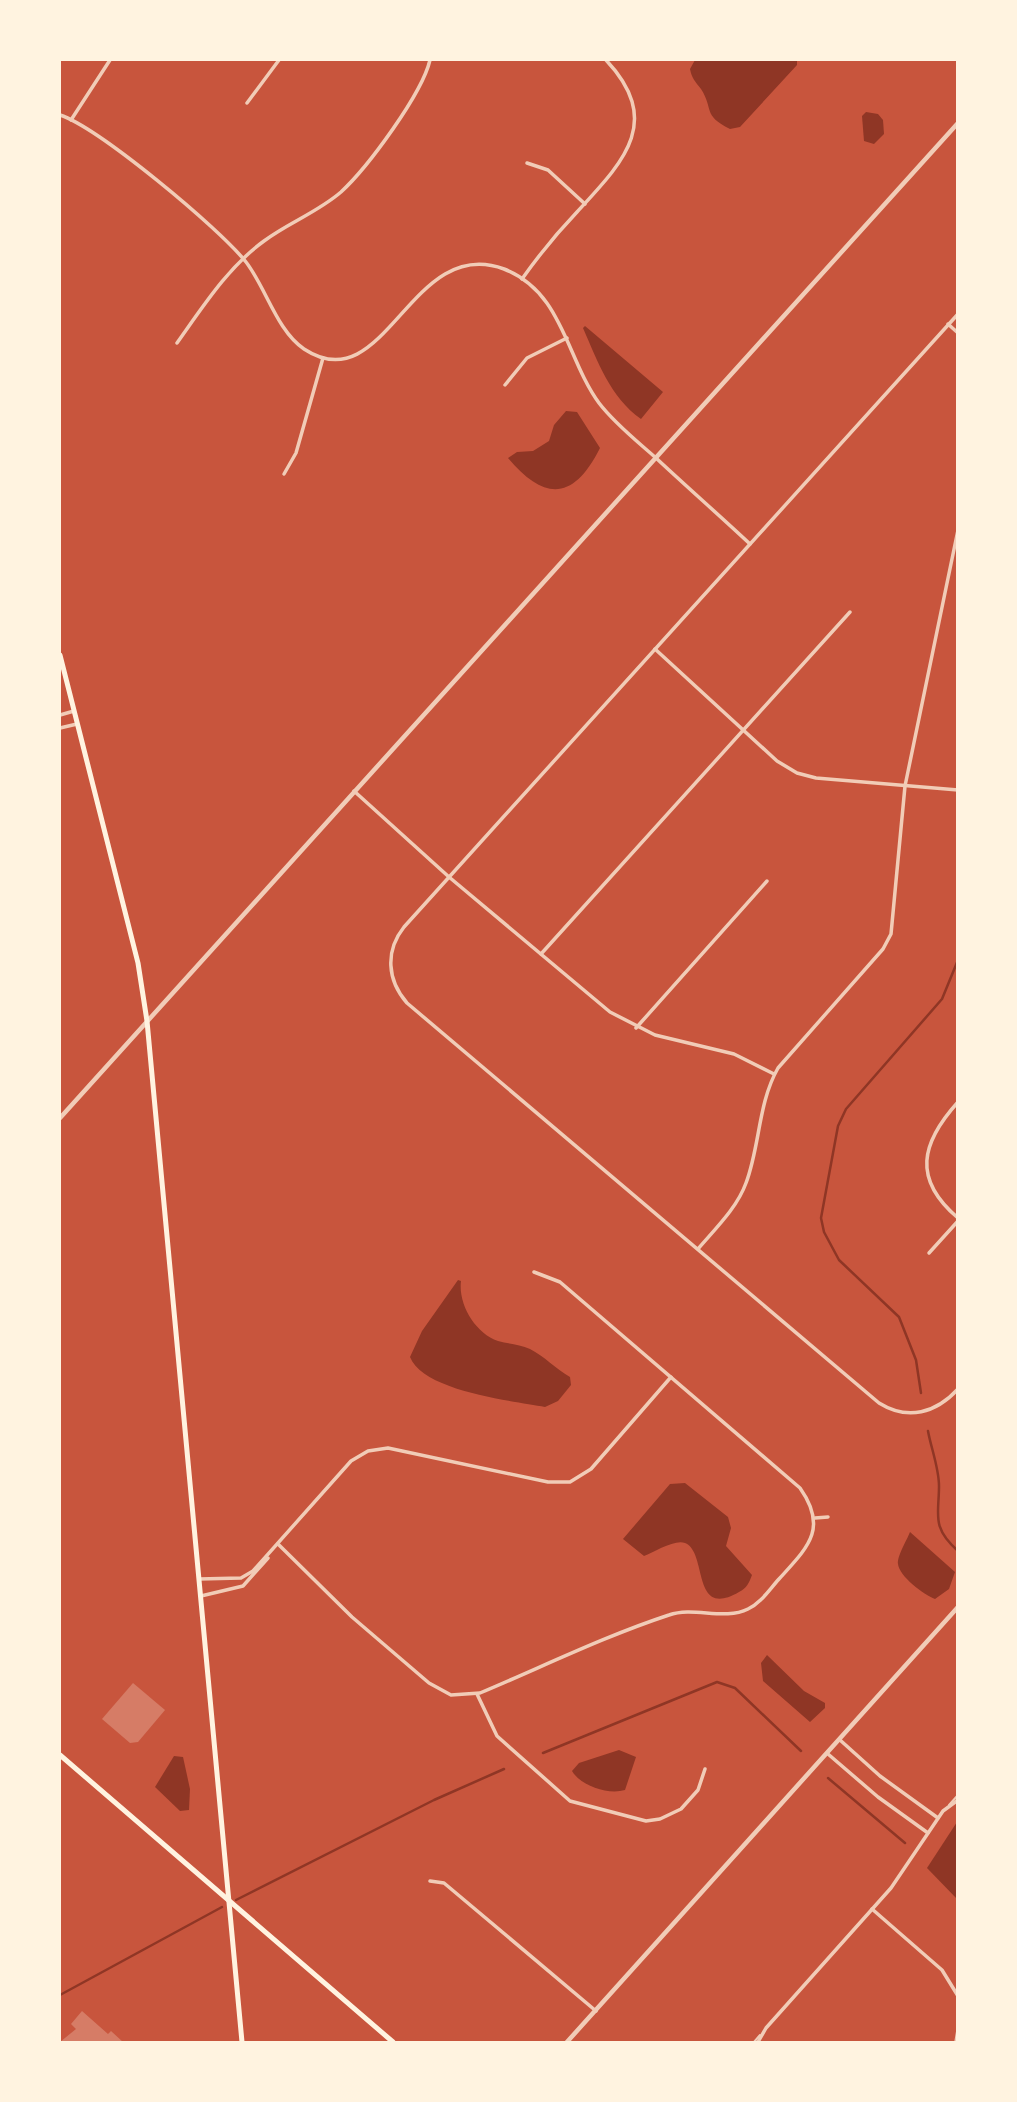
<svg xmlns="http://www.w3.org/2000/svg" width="1017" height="2102" viewBox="0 0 1017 2102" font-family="Rubik,sans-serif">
	<rect width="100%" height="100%" fill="#c8553d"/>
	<g fill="#8f3625">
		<path d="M695 60H797V65L740 127 730 129C702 115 714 109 701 89 695 81 692 79 690 69Z"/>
		<polygon points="866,112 878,114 883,120 884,134 874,144 864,141 862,116"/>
		<path d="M585 326 663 392 641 419C610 397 598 362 583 328Z"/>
		<path d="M566 411 577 412 600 448C574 500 545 502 508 458L517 452 533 451 549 441 554 425Z"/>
		<path d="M458 1280 461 1281C458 1304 475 1333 498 1341 509 1344 520 1344 530 1349 544 1356 556 1369 570 1377L571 1385 558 1401 545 1407C512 1401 423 1391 410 1357L422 1331Z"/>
		<path d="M685 1483 728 1517 731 1528 726 1546 752 1575C749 1583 747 1588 739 1592 691 1620 708 1552 685 1543 675 1539 654 1552 644 1556L623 1539 670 1484Z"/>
		<path d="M910 1532 955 1572 949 1589 935 1599C924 1595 899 1576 898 1564 897 1556 907 1540 910 1532Z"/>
		<polygon points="767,1655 804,1691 825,1703 825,1708 810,1722 763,1681 761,1663"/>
		<path d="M619 1750 636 1757 625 1790C608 1795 581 1786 572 1771L579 1763Z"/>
		<polygon points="174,1756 183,1757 190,1789 189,1810 180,1811 155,1787"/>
		<polygon points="957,1822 957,1899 927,1868"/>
	</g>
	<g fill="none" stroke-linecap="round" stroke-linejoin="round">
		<g stroke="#8f3625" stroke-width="2.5">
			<polyline points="921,1393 916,1360 899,1317 839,1260 824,1232 821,1218 838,1126 846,1109 942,999 958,960"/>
			<path d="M928 1431C931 1448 939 1468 939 1486 939 1515 931 1527 958 1551"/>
			<polyline points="543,1753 717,1682 735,1688 801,1751"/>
			<polyline points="828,1778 905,1843"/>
			<polyline points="236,1900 434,1800 504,1769"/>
			<polyline points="60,1995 222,1907"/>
		</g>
	</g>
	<g fill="#d67c66">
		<polygon points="133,1683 165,1710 138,1742 130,1743 102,1719"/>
		<polygon points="82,2011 108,2034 111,2031 123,2042 60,2042 76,2029 71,2024"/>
	</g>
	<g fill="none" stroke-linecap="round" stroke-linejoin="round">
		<g stroke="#f1ccb7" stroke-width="2">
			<polyline points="949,1805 958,1795"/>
			<polyline points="754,2042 760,2035"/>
		</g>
		<g stroke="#f1ccb7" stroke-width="3.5">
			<polyline points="247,103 279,60"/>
			<path d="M60 115C99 128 219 228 246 262 266 288 277 331 304 349 386 403 410 234 504 269 563 292 566 358 599 403 615 424 637 441 656 458 687 487 719 515 750 544"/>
			<polyline points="71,120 110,60"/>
			<polyline points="527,163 548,170 585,204"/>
			<path d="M522 279C539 255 557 233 577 212 623 162 664 122 606 60"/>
			<path d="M958 314 404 927C385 951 387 980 407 1003L879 1403C908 1421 936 1413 958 1389"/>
			<polyline points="948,324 958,333"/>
			<path d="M177 343C202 308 228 267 264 241 288 223 318 212 341 192 368 167 422 94 430 60"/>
			<polyline points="505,385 527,358 567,338"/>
			<polyline points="284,474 296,453 323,358"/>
			<polyline points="655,649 777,761 797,773 816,778 958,790"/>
			<polyline points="60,715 74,711"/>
			<polyline points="60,728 77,724"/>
			<polyline points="354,791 449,877 610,1012 655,1035 734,1054 774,1074"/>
			<polyline points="541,954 850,612"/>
			<polyline points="636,1028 767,881"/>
			<path d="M958 1102C921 1143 912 1179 958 1218"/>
			<path d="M698 1249C715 1229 737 1208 746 1183 760 1146 758 1103 778 1068L883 949 891 934 905 786 958 530"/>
			<polyline points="929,1253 958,1221"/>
			<polyline points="815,1518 828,1517"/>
			<path d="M278 1544 352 1617 429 1683 451 1695 480 1693C542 1667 605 1636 669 1615 694 1606 724 1621 748 1609 761 1603 769 1590 779 1579 807 1548 829 1529 800 1488L560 1282 534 1272"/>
			<polyline points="199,1579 241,1578 253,1571 351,1461 368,1451 388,1448 548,1482 570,1482 591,1469 671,1377"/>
			<polyline points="201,1596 243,1586 268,1558"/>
			<polyline points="477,1694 497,1736 570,1801 646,1821 660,1819 681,1809 698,1790 705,1769"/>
			<polyline points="840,1740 880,1776 938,1818"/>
			<polyline points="828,1754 878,1797 928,1833"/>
			<polyline points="430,1881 444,1883 596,2011"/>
			<polyline points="872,1909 942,1970 958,1996"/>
			<polyline points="758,2042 766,2028 891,1888 943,1811 958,1800"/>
			<polyline points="956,2042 958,2030"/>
		</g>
		<g stroke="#f1ccb7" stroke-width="4.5">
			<polyline points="60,1118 958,123"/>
			<polyline points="567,2042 958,1607"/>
		</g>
		<g stroke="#fff3e0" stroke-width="5">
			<polyline points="60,655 138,963 147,1021 242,2042"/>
			<polyline points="60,1755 393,2042"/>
		</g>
	</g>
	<rect width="1017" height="2102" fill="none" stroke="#fff3e0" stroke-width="122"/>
</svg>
